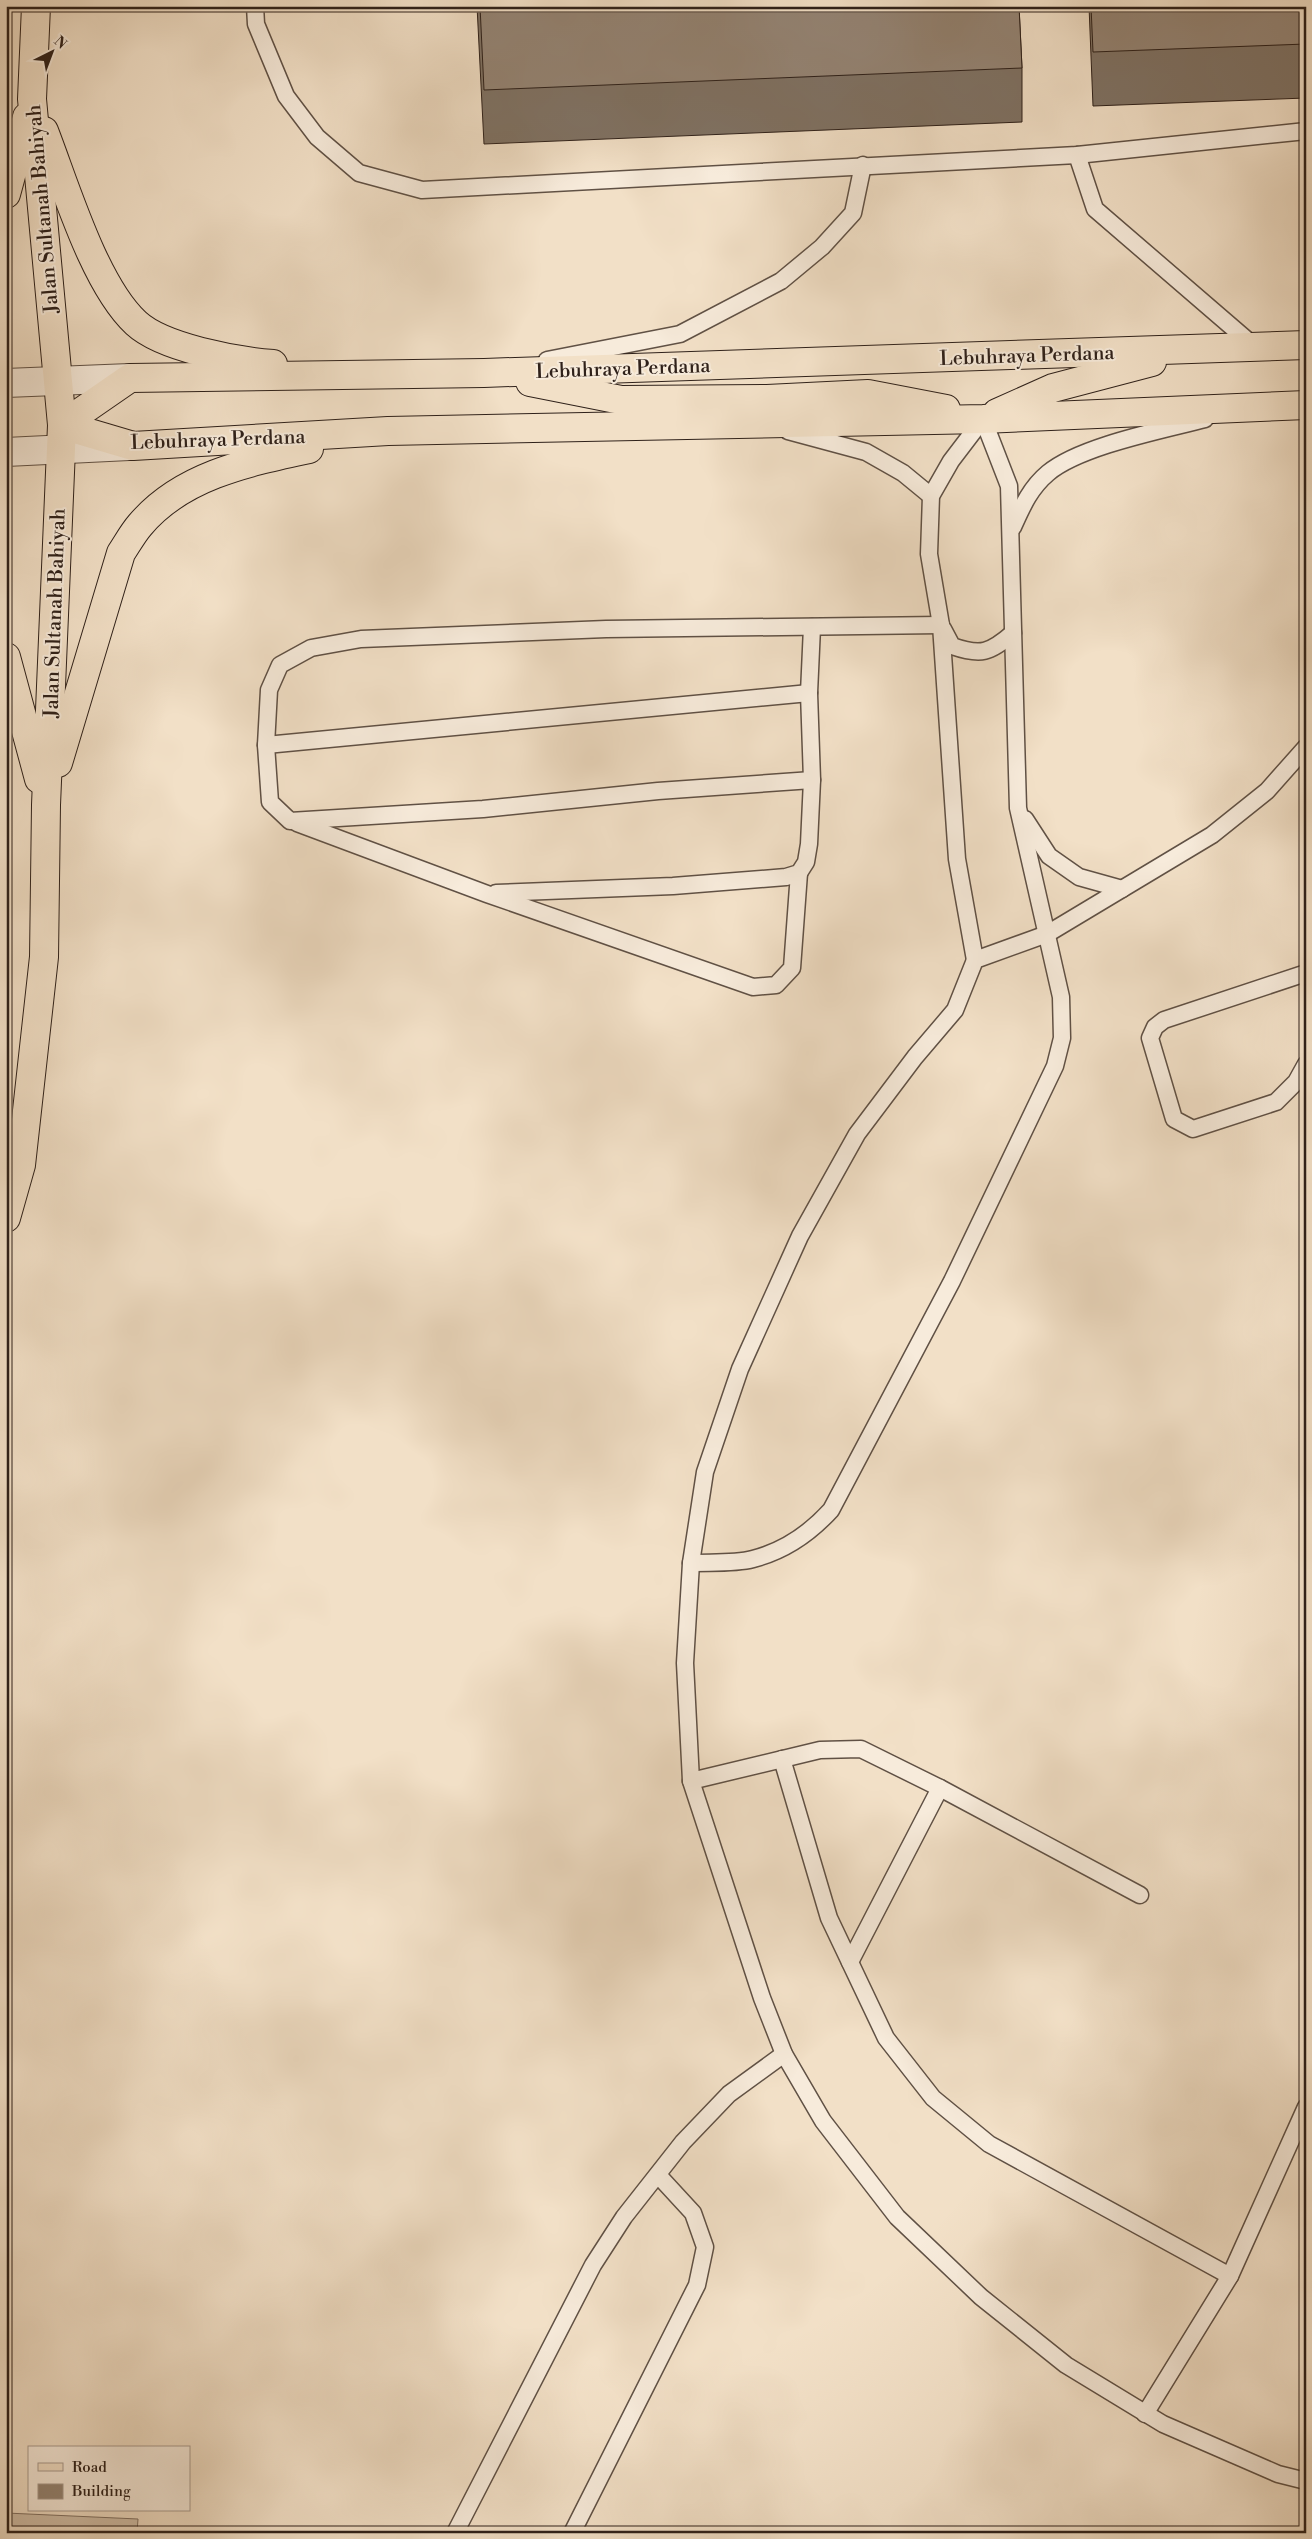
<svg xmlns="http://www.w3.org/2000/svg" width="1312" height="2539" viewBox="0 0 1312 2539" font-family="'Libre Bodoni',serif">
	<rect width="100%" height="100%" fill="#f2e0c7"/>
	<filter id="stains"><feTurbulence type="fractalNoise" baseFrequency=".004" numOctaves="4"/><feColorMatrix values="0 0 0 0 .2 0 0 0 0 .09 0 0 0 0 .02 0 0 0 .5 -.17"/></filter>
	<radialGradient id="worn" r=".72"><stop offset=".6" stop-color="#630" stop-opacity="0"/><stop offset="1" stop-color="#630" stop-opacity=".3"/></radialGradient>
	<polygon fill="#d1c0aa" stroke="#807062" points="6,2513 138,2519 137,2533 6,2533"/>
	<g fill="none" stroke-linecap="round" stroke-linejoin="round">
		<defs>
			<g id="lane">
				<polyline points="255,6 256,24 286,96 317,137 359,173 422,190 1077,155 1306,131"/>
				<polyline points="1077,155 1095,209 1254,346"/>
				<polyline points="547,360 680,334 781,281 822,247 853,213 863,165"/>
				<polyline points="788,431 866,452 903,473 931,496"/>
				<path d="M1013 527C1022 507 1030 488 1048 473 1080 446 1163 430 1205 419"/>
				<path d="M943 629 952 646C981 656 990 653 1013 633"/>
				<polyline points="266,745 809,693"/>
				<polyline points="1306,747 1267,791 1212,835 1047,934 975,960 955,1010 915,1057 857,1134 800,1236 740,1369 705,1472 691,1563 685,1663 691,1781 762,1998 784,2054 823,2121 897,2217 981,2297 1066,2365 1163,2424 1278,2474 1306,2481"/>
				<polyline points="812,780 658,791 483,809 290,821 270,802 266,745 269,690 280,665 311,648 361,639 606,629 941,625"/>
				<polyline points="1025,819 1049,856 1079,877 1122,889"/>
				<polyline points="297,823 487,894 753,987 776,985 792,968 799,873"/>
				<polyline points="496,893 673,886 786,877 799,873 806,862 809,844 812,780 809,693 812,627"/>
				<polyline points="975,960 957,859 941,625 929,554 931,496 951,461 983,419"/>
				<polyline points="1306,973 1164,1020 1155,1027 1150,1038 1174,1119 1193,1129 1276,1102 1296,1082 1306,1064"/>
				<path d="M691 1563C711 1562 734 1564 753 1559 784 1551 811 1532 831 1510L952 1281 1055 1066 1062 1038 1061 997 1018 808 1009 486 983 419"/>
				<polyline points="782,1759 829,1918 886,2038 933,2098 989,2144 1230,2276"/>
				<polyline points="691,1781 820,1750 861,1749 940,1788 1140,1895"/>
				<polyline points="850,1962 940,1788"/>
				<polyline points="1145,2414 1230,2276 1306,2107"/>
				<polyline points="455,2533 593,2265 624,2217 683,2142 729,2094 784,2054"/>
				<polyline points="572,2533 697,2285 705,2247 693,2213 658,2175"/>
			</g>
			<g id="street">
				<polyline points="6,383 130,378"/>
				<polyline points="6,452 129,446"/>
			</g>
			<g id="primary">
				<path d="M44 131C65 185 94 284 136 323 163 348 236 361 273 364"/>
				<polyline points="6,194 27,117"/>
				<polyline points="530,382 621,400 767,399 868,394 946,409"/>
				<polyline points="997,413 1053,388 1152,362"/>
				<polyline points="62,425 130,378 484,373 1306,345"/>
				<polyline points="62,425 133,446 388,431 983,419 1306,405"/>
				<polyline points="6,657 39,779"/>
				<path d="M58 763 121 553C127 544 133 533 140 525 182 475 249 462 309 449"/>
				<polyline points="6,1218 21,1165 44,957 46,805 62,425 32,99 36,6"/>
			</g>
		</defs>
		<use href="#lane" stroke="#605145" stroke-width="19"/>
		<use href="#street" stroke="#605145" stroke-width="30"/>
		<use href="#primary" stroke="#2f211a" stroke-width="30"/>
		<use href="#lane" stroke="#f7ebdb" stroke-width="16"/>
		<use href="#street" stroke="#f7ebdb" stroke-width="28"/>
		<use href="#primary" stroke="#f2e0c7" stroke-width="28"/>
	</g>
	<g fill="#7f7264" stroke="#2f211a">
		<polygon points="477,6 1019,6 1022,68 1022,122 484,144"/>
		<polygon points="1089,6 1306,6 1306,98 1093,106"/>
	</g>
	<g fill="#948474" stroke="#2f211a">
		<polygon points="480,6 1019,6 1022,68 484,90"/>
		<polygon points="1091,6 1306,6 1306,44 1093,52"/>
	</g>
	<g text-anchor="middle" stroke-width="4" stroke-linejoin="round" paint-order="stroke">
		<g font-size="20" fill="#2f211a" stroke="#f7ebdb">
			<text transform="translate(42 209) rotate(-95)" y="7">Jalan Sultanah Bahiyah</text>
			<text transform="translate(1027 355) rotate(-2)" y="7">Lebuhraya Perdana</text>
			<text transform="translate(623 368) rotate(-2)" y="7">Lebuhraya Perdana</text>
			<text transform="translate(218 439) rotate(-2)" y="7">Lebuhraya Perdana</text>
			<text transform="translate(54 613) rotate(-88)" y="7">Jalan Sultanah Bahiyah</text>
		</g>
	</g>
	<rect width="1312" height="2539" fill="none" stroke="#f2e0c7" stroke-width="25"/>
	<rect x="8" y="8" width="1297" height="2524" fill="none" stroke="#2f211a" stroke-width="2.5"/>
	<rect x="12" y="12" width="1287" height="2514" fill="none" stroke="#2f211a"/>
	<rect x="28" y="2446" width="162" height="65" fill="#f7ebdb" stroke="#a79a8e"/>
	<rect x="38" y="2463" width="25" height="8" fill="#f2e0c7" stroke="#a79a8e"/>
	<text x="72" y="2472" font-size="15" fill="#2f211a">Road</text>
	<rect x="38" y="2484" width="25" height="15" fill="#948474" stroke="#a79a8e"/>
	<text x="72" y="2496" font-size="15" fill="#2f211a">Building</text>
	<g transform="translate(52 52) rotate(42)" stroke="#f7ebdb" stroke-width="4" paint-order="stroke">
	<path d="M0-4L9 19L0 12L-9 19Z" fill="#2f211a"/>
	<text y="-8" font-size="14" font-weight="bold" text-anchor="middle" fill="#2f211a">N</text>
	</g>
	<rect width="100%" height="100%" filter="url(#stains)"/>
	<rect width="100%" height="100%" fill="url(#worn)"/>
</svg>
